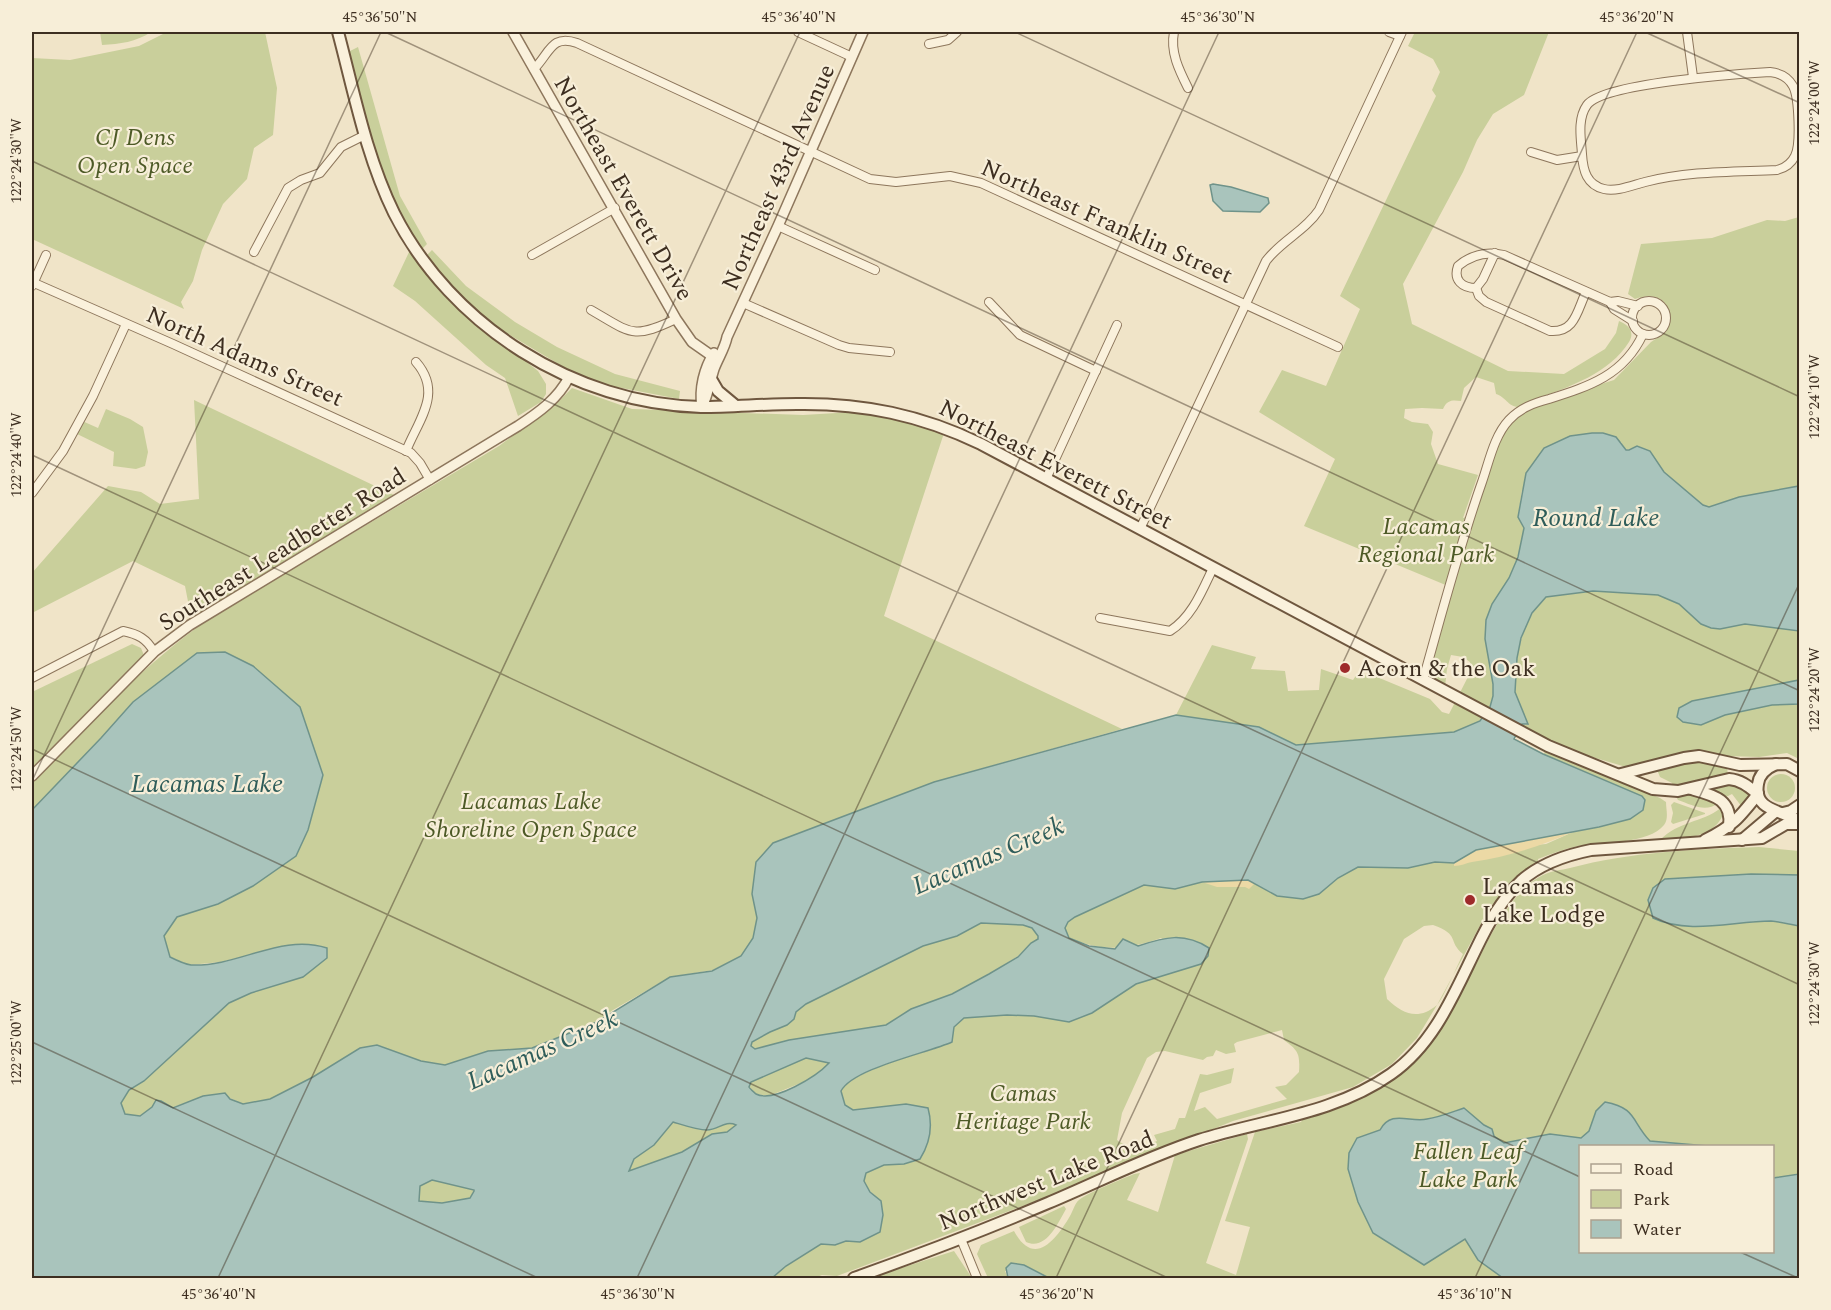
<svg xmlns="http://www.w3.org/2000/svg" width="1831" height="1310" viewBox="0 0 1831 1310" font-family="Spectral,serif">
	<rect width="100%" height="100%" fill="#f0e4c8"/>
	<g fill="#c9cf9b" fill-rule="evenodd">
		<path d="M100 32H151C136 42 120 44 102 45Z"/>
		<polygon points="167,32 265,32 277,88 273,135 254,148 247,179 223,204 202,250 193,281 181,302 184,309 32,239 32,58 70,60 139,46"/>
		<path d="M1415 32H1549L1524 95 1493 114 1477 140 1463 172 1403 284 1412 324 1508 371 1564 374 1605 349 1616 333 1619 321C1629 325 1635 332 1629 342 1610 373 1569 387 1536 399 1531 401 1524 407 1519 407 1508 407 1505 396 1496 394L1494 383 1476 377 1464 388 1461 401C1452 400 1447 400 1443 409L1422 408 1405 409 1404 418 1412 422 1428 424 1433 432 1431 444 1438 464 1478 475 1463 518 1471 515 1493 451 1509 421 1541 403 1614 380 1651 342 1666 332C1676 307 1662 289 1635 299L1628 294 1641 244 1712 238 1767 220 1785 221 1799 217V486L1739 497 1709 507 1703 505 1664 472 1654 459 1633 448 1625 450 1621 442 1522 490 1518 517 1524 528 1518 557 1509 578 1492 604 1493 696 1490 707 1480 721 1454 732 1296 745 1259 727 1176 715 1212 645 1256 657 1251 669 1285 671 1288 691 1319 690 1321 669 1353 680 1357 674 1377 677 1430 699 1442 712 1449 714 1471 671 1470 662 1463 657 1451 655 1447 669 1445 687 1425 675 1441 633 1448 586 1304 526 1335 459 1259 412 1282 370 1326 386 1360 309 1340 296 1436 96 1432 90 1440 72 1433 59 1408 46Z"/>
		<polygon points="358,47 400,196 427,244 421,250 389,197 378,164 348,52"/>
		<polygon points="410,250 482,326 538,371 546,384 546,394 541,402 518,416 505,378 486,365 415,301 393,286"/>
		<polygon points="432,250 466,286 515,322 557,347 615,374 680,391 679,399 601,384 567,369 488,322 458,295 425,257"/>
		<path d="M572 388 632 409 803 415 853 412 897 417 944 433 884 616 1122 729 934 782 752 894 757 918 753 938 741 956 713 970 670 977 613 1010 597 1022 532 1048 488 1051 445 1065 421 1061 377 1045 360 1048 313 1077 270 1099 243 1104 230 1098 203 1096 172 1108 161 1101 140 1116 125 1114 121 1103 129 1090 144 1081 229 1003 251 993 254 954 221 962 189 965 170 957 164 936 177 917 218 904 300 707 253 666 225 652 197 653 133 702 101 738 32 810V783C87 725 141 667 206 621 227 606 245 592 269 583L499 446 560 400Z"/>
		<polygon points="194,400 394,495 192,622 185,586 133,561 32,613 32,573 108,486 141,492 160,504 199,499"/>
		<polygon points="106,409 130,419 143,427 148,452 145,466 136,469 113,466 114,452 73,432 80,420 98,428"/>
		<path d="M1593 591 1658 595 1679 604 1701 624 1720 629 1745 624 1799 631V680L1692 701 1683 722 1701 725 1725 715 1772 705 1799 704V759L1787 753 1759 757 1727 756 1696 750 1626 767 1572 751 1521 726 1522 724 1526 725 1528 723C1523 714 1517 702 1515 692 1511 665 1524 614 1546 597Z"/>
		<polygon points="132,644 141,648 145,658 32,771 32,692"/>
		<path d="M1546 751 1660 798 1666 802C1666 809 1669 819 1664 825 1649 844 1601 842 1578 846 1564 849 1551 854 1538 859V862L1511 883 1490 907 1437 1005 1417 1038 1392 1064 1353 1087 1233 1121 1049 1196 837 1276 822 1275 814 1278H772L786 1266 821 1244 835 1245 846 1241 860 1242 881 1201 870 1191 864 1181 866 1173 884 1165 904 1164 871 1108 853 1110 845 1105 841 1091C851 1072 917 1054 938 1048L954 1027 964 1018 1007 1015 1034 1016 1119 993 1136 984 1201 964 1161 938C1126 950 1104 952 1069 938L1065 928 1068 922 1075 917 1144 885 1175 889 1202 882 1248 880 1277 896 1319 894 1338 878 1358 867 1408 868 1435 862 1454 863 1476 850 1546 844 1573 832 1600 827 1642 796 1543 754ZM1433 925C1461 935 1447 941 1463 954 1458 964 1443 999 1437 1005 1418 1021 1403 1014 1387 999L1384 979 1404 939 1424 926ZM1282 1030 1284 1040C1299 1051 1300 1054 1299 1072L1286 1085 1275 1087 1287 1099 1217 1119 1205 1107 1194 1111 1200 1093 1231 1083 1234 1068 1207 1075 1200 1074 1185 1118H1179L1175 1129 1154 1135 1157 1141C1142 1147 1131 1150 1117 1140L1122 1113 1147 1058 1156 1052 1165 1051 1203 1060 1207 1057 1213 1056 1216 1050 1226 1054 1236 1052 1234 1044 1237 1042Z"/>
		<polygon points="1690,759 1727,767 1728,776 1674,789 1672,783 1660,777 1656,767"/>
		<circle cx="1781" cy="788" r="14"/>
		<polygon points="1725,784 1738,785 1750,795 1742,807 1732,794 1724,798 1703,789"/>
		<path d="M1687 794 1704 795 1718 803C1706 813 1692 805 1678 800L1675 795Z"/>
		<polygon points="1674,802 1705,813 1705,814 1673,824 1671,822 1673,813 1671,805"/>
		<path d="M1721 808 1723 815C1711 840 1685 837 1660 840 1679 821 1701 823 1721 808Z"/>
		<path d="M1759 847 1799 851V875L1751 874 1665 879 1664 923 1693 926 1773 921 1799 926V1278H1049L1024 1265 1005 1271 1008 1278H988L977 1254 981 1245 1014 1231C1034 1268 1056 1240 1070 1216 1073 1211 1075 1203 1079 1200 1091 1191 1120 1180 1134 1174L1140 1173 1127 1200 1158 1212 1175 1155 1247 1134 1248 1139 1206 1263 1236 1275 1250 1227 1225 1221 1255 1132 1301 1122 1304 1117C1410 1094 1439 1036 1484 948 1497 923 1517 887 1543 875 1551 871 1561 870 1570 868 1630 852 1696 849 1759 847ZM1580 1146H1772V1252H1580Z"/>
		<polygon points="981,923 1023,925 1032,928 1038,936 1038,939 1031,943 1018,956 989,974 952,994 911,1009 886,1025 789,1040 755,1049 751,1046 752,1042 794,1019 796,1012 806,1004 923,946 957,936"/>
		<polygon points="806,1058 830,1062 813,1078 769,1096 755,1094 749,1087 750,1082"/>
		<path d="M673 1122C683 1125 697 1130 707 1130 718 1130 725 1120 736 1125L728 1132 712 1134 682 1152 629 1171 634 1159 654 1145Z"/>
		<polygon points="432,1180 474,1190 470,1198 442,1203 419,1201 420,1186"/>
		<path d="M1064 1206 1066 1209C1058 1223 1046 1251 1026 1242L1019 1227Z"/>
		<polygon points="954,1251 972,1278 870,1278"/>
	</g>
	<g fill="#ecd9a5">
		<path d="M1573 832C1541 846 1507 857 1472 862 1466 863 1461 866 1454 866V863L1476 850Z"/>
		<polygon points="1248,880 1254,884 1249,889 1245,887 1217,887 1202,882"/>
	</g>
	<g fill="#a9c4bc" stroke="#6f938a" stroke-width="1.5" fill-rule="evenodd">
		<polygon points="1213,184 1231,187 1268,198 1269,203 1260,212 1223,211 1213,201 1210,185"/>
		<path d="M1592 433H1603L1616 437 1626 450H1629L1637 446 1650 451 1664 472 1703 505 1709 507 1739 497 1799 486V631L1745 624 1720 629 1711 628 1701 624 1679 604 1658 595 1593 591 1546 597 1532 613 1521 638 1517 658 1515 692 1528 724H1522L1514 739 1543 754 1642 796 1645 800 1643 810 1630 819 1599 827 1476 850 1454 863 1435 862 1408 868 1358 867 1338 878 1319 894 1303 899 1277 896 1248 880 1202 882 1175 889 1144 885 1075 917 1068 922 1065 928 1069 938 1089 946 1115 949 1123 939 1138 946C1165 937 1184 932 1209 948L1208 956 1201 964 1136 984 1092 1013 1069 1022 1034 1016 1007 1015 964 1018 954 1027 952 1042C928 1053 853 1068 841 1091L845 1105 853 1110 906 1104 928 1108C933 1126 930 1143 920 1159L904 1164 884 1165 866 1173 864 1181 870 1192 881 1201 883 1215 880 1232 860 1242 846 1241 835 1245 821 1244 786 1266 772 1278H32V810L101 738 133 702 197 653 225 652 253 666 300 707 323 775 308 830 296 856 253 886 218 904 177 917 164 936 170 957C176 960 184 964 191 965 239 967 281 933 327 948V958L303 977 251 993 229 1003 144 1081 129 1090 121 1103 125 1114 140 1116 152 1107 156 1100 161 1101 173 1108 203 1096 225 1093 230 1099 243 1104 270 1099 313 1077 360 1048 377 1045 421 1061 445 1065 488 1051 532 1048 597 1022 670 977 712 971 741 956 753 938 757 918 752 894 756 862 773 843 934 782 1176 715 1259 727 1296 745 1454 732 1480 721 1490 707 1493 696V684L1485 639 1486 620 1492 604 1509 578 1518 557 1524 528 1518 517 1526 473 1544 448 1570 436ZM981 923 1023 925 1032 928 1038 936V939L1031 943 1018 957 989 974 952 994 911 1009 886 1025 789 1040 755 1049 751 1046 752 1042 770 1032 787 1025 794 1019 796 1012 806 1004 923 946 957 936ZM806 1058 829 1063C817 1076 774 1103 756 1094 755 1093 749 1088 749 1087L751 1082ZM673 1122C683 1125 697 1130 707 1130 718 1130 725 1120 736 1125L727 1132 712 1134 682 1152 629 1171 634 1159 654 1145ZM432 1180 474 1190V1191L470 1198 442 1203 419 1201 420 1186Z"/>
		<polygon points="1799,680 1799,704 1772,705 1725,715 1701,725 1683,722 1677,717 1679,708 1692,701"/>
		<path d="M1751 874 1799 875V926C1790 924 1781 922 1771 921 1733 921 1689 935 1653 918L1648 900 1653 888 1665 879Z"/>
		<path d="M1605 1102C1637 1108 1631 1121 1650 1141L1708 1146H1580V1252H1772L1773 1178 1799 1174V1278H1503L1478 1260 1465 1239 1424 1265 1373 1233 1358 1202 1348 1169 1349 1153 1357 1138 1380 1130C1391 1109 1410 1123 1427 1119 1440 1117 1452 1112 1464 1108L1484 1125 1492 1129 1494 1136 1504 1143 1550 1134 1581 1138 1589 1131 1596 1111Z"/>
		<polygon points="1011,1263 1024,1265 1049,1278 1008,1278 1006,1268"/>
	</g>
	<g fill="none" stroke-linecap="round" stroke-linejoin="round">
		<defs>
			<g id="minor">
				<polyline points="798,32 852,57"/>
				<path d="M1174 32C1170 52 1179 70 1188 88"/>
				<polyline points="1389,32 1400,36"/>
				<polyline points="1687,32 1693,77"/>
				<polyline points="929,44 948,40 957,32"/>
				<path d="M534 69C550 53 551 34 577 43L870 179 896 182 950 176 981 183 1338 347"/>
				<path d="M1770 72C1780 73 1788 77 1793 86 1799 97 1801 145 1795 156 1791 164 1785 168 1777 170 1732 172 1688 171 1645 182 1633 185 1617 192 1604 189 1587 185 1583 171 1582 154 1581 139 1577 119 1587 105 1603 83 1738 74 1770 72Z"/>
				<polyline points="1531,152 1557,160 1582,156"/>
				<polyline points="778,226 875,270"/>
				<polyline points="254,252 288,188 301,180 320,173 341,147 365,135"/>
				<polyline points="532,255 615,208"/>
				<polyline points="32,282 173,344 411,453 420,463 430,480"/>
				<polyline points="32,286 46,255"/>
				<path d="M1476 288C1462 288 1453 280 1458 266 1471 255 1487 251 1504 255L1610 302 1618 301 1638 306"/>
				<path d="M1476 288 1479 296 1486 302 1550 331C1575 333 1577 311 1586 292"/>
				<polyline points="1476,288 1483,279 1495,253"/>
				<circle cx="1649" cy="318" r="17"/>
				<polyline points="989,302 1020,335 1096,371"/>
				<polyline points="1610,302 1614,309 1633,321"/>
				<polyline points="743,303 839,345 849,348 890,352"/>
				<path d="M591 310C631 333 632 340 676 319"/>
				<path d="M406 451C419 419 443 393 416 362"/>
				<polyline points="1046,479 1117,325"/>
				<polyline points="32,493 63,451 93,396 126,324"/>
				<path d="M1140 529 1266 261C1281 241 1305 231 1319 210L1402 32"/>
				<path d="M1100 618 1170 631C1192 617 1202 591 1213 568"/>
				<path d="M32 678 123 631C138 634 147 639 154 652"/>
				<path d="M1423 680C1442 613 1459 547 1482 482 1489 462 1494 436 1509 420 1520 408 1534 403 1549 399 1590 386 1624 375 1643 334"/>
				<polyline points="961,1239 977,1278"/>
			</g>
			<g id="tertiary">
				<polyline points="513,32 676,319 692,342 712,356"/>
				<path d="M702 407C708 395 710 382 714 369 718 358 725 348 727 337L778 226 863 32"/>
				<path d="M702 407C699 389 704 368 714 353"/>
				<path d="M32 776 154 652 190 625 518 426C538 413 558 399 569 377"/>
			</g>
			<g id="secondary">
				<path d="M338 32C354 92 366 156 394 213 451 326 575 404 701 407 733 407 765 404 797 404 863 403 921 415 981 444L1548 746 1653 789 1678 791 1729 779C1741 780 1748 786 1758 794"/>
				<polyline points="711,379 718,391 736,406"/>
				<path d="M1776 764C1767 768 1759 774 1758 784 1753 812 1784 810 1800 822"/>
				<polyline points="1621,774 1684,758 1699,756 1740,765 1787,764 1800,771"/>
				<path d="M1691 789C1713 795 1733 799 1729 827"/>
				<polyline points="1783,813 1791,811 1800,805"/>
				<path d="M1705 840C1733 826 1739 818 1758 794"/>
				<polyline points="1742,840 1775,812"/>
				<path d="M854 1278C919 1255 984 1230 1048 1203 1098 1182 1147 1157 1199 1140 1262 1120 1335 1114 1391 1074 1434 1044 1454 994 1476 949 1488 924 1501 900 1521 881 1540 864 1566 855 1591 850L1762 838 1786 824H1800"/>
			</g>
		</defs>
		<use href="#minor" stroke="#8d765c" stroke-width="10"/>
		<use href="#tertiary" stroke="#8d765c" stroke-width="12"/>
		<use href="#secondary" stroke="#6f573f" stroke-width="14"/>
		<use href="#minor" stroke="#faf1dc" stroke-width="8"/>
		<use href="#tertiary" stroke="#faf1dc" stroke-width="9"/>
		<use href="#secondary" stroke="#faf1dc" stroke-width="10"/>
	</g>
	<path fill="none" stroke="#3d2e20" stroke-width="1.5" stroke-opacity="0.45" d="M385 32 1800 691M1015 32 1800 397M1645 32 1800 103M32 161 1800 985M32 455 1580 1177M32 749 1168 1278M32 781 381 32M32 1042 538 1278M1740 1252 1798 1278M218 1278 800 32M637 1278 1219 32M1056 1278 1637 32M1475 1278 1800 582"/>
	<g fill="#9e2a2b" stroke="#f7eed8" stroke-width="2">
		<circle cx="1345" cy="668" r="6"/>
		<circle cx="1470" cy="900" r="6"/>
	</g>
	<g text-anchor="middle" stroke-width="4.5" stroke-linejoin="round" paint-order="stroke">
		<g font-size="24" font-style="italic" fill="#4d5a26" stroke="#f7eed8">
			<text x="135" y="145">CJ Dens<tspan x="135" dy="28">Open Space</tspan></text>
			<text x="1426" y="534">Lacamas<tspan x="1426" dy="28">Regional Park</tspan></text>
			<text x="531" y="809">Lacamas Lake<tspan x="531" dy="28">Shoreline Open Space</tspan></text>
			<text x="1023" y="1101">Camas<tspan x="1023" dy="28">Heritage Park</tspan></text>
			<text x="1468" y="1159">Fallen Leaf<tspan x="1468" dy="28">Lake Park</tspan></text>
		</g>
		<g font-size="24" fill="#3d2e20" stroke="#f7eed8">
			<text transform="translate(778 177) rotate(-66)" y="8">Northeast 43rd Avenue</text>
			<text transform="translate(624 188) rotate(60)" y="8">Northeast Everett Drive</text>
			<text transform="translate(1107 221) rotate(24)" y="8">Northeast Franklin Street</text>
			<text transform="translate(245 356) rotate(24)" y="8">North Adams Street</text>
			<text transform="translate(1056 464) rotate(27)" y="8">Northeast Everett Street</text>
			<text transform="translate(282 549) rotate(-32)" y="8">Southeast Leadbetter Road</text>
			<text transform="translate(1046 1180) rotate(-22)" y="8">Northwest Lake Road</text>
		</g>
		<g font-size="24" fill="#3d2e20" stroke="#f7eed8" text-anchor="start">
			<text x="1357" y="676">Acorn &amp; the Oak</text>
			<text x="1482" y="894">Lacamas<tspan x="1482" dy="28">Lake Lodge</tspan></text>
		</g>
		<g font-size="26" font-style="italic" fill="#2f5d5a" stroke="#f7eed8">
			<text x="1596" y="526">Round Lake</text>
			<text x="207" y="792">Lacamas Lake</text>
			<text transform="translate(988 855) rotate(-23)" y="9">Lacamas Creek</text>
			<text transform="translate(542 1049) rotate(-24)" y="9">Lacamas Creek</text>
		</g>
	</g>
	<rect width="1831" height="1310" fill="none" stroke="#f7eed8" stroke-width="66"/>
	<rect x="1579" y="1145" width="195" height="108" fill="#f7eed8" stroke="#ada18e" stroke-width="1.5"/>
	<rect x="1591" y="1164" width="30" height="9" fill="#faf1dc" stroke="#ada18e" stroke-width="1.5"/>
	<text x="1633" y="1175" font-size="18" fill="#3d2e20">Road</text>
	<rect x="1591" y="1190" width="30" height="18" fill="#c9cf9b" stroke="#ada18e" stroke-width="1.5"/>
	<text x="1633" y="1205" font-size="18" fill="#3d2e20">Park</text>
	<rect x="1591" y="1220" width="30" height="18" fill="#a9c4bc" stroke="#ada18e" stroke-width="1.5"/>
	<text x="1633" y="1235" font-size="18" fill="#3d2e20">Water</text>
	<rect x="33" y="33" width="1765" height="1244" fill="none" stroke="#3d2e20" stroke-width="2"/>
	<g font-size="15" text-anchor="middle" fill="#3d2e20">
		<text x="380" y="22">45°36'50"N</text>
		<text x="799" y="22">45°36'40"N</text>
		<text x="1218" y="22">45°36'30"N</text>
		<text x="1637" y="22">45°36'20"N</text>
		<text transform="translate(1814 103) rotate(-90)" y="5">122°24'00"W</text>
		<text transform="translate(16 161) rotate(-90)" y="5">122°24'30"W</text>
		<text transform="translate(1814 397) rotate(-90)" y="5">122°24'10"W</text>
		<text transform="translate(16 455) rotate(-90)" y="5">122°24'40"W</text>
		<text transform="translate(1814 690) rotate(-90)" y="5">122°24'20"W</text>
		<text transform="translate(16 749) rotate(-90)" y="5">122°24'50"W</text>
		<text transform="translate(1814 984) rotate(-90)" y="5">122°24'30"W</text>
		<text transform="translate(16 1043) rotate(-90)" y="5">122°25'00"W</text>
		<text x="219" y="1299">45°36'40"N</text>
		<text x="638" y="1299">45°36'30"N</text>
		<text x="1057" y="1299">45°36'20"N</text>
		<text x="1475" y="1299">45°36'10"N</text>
	</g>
</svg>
